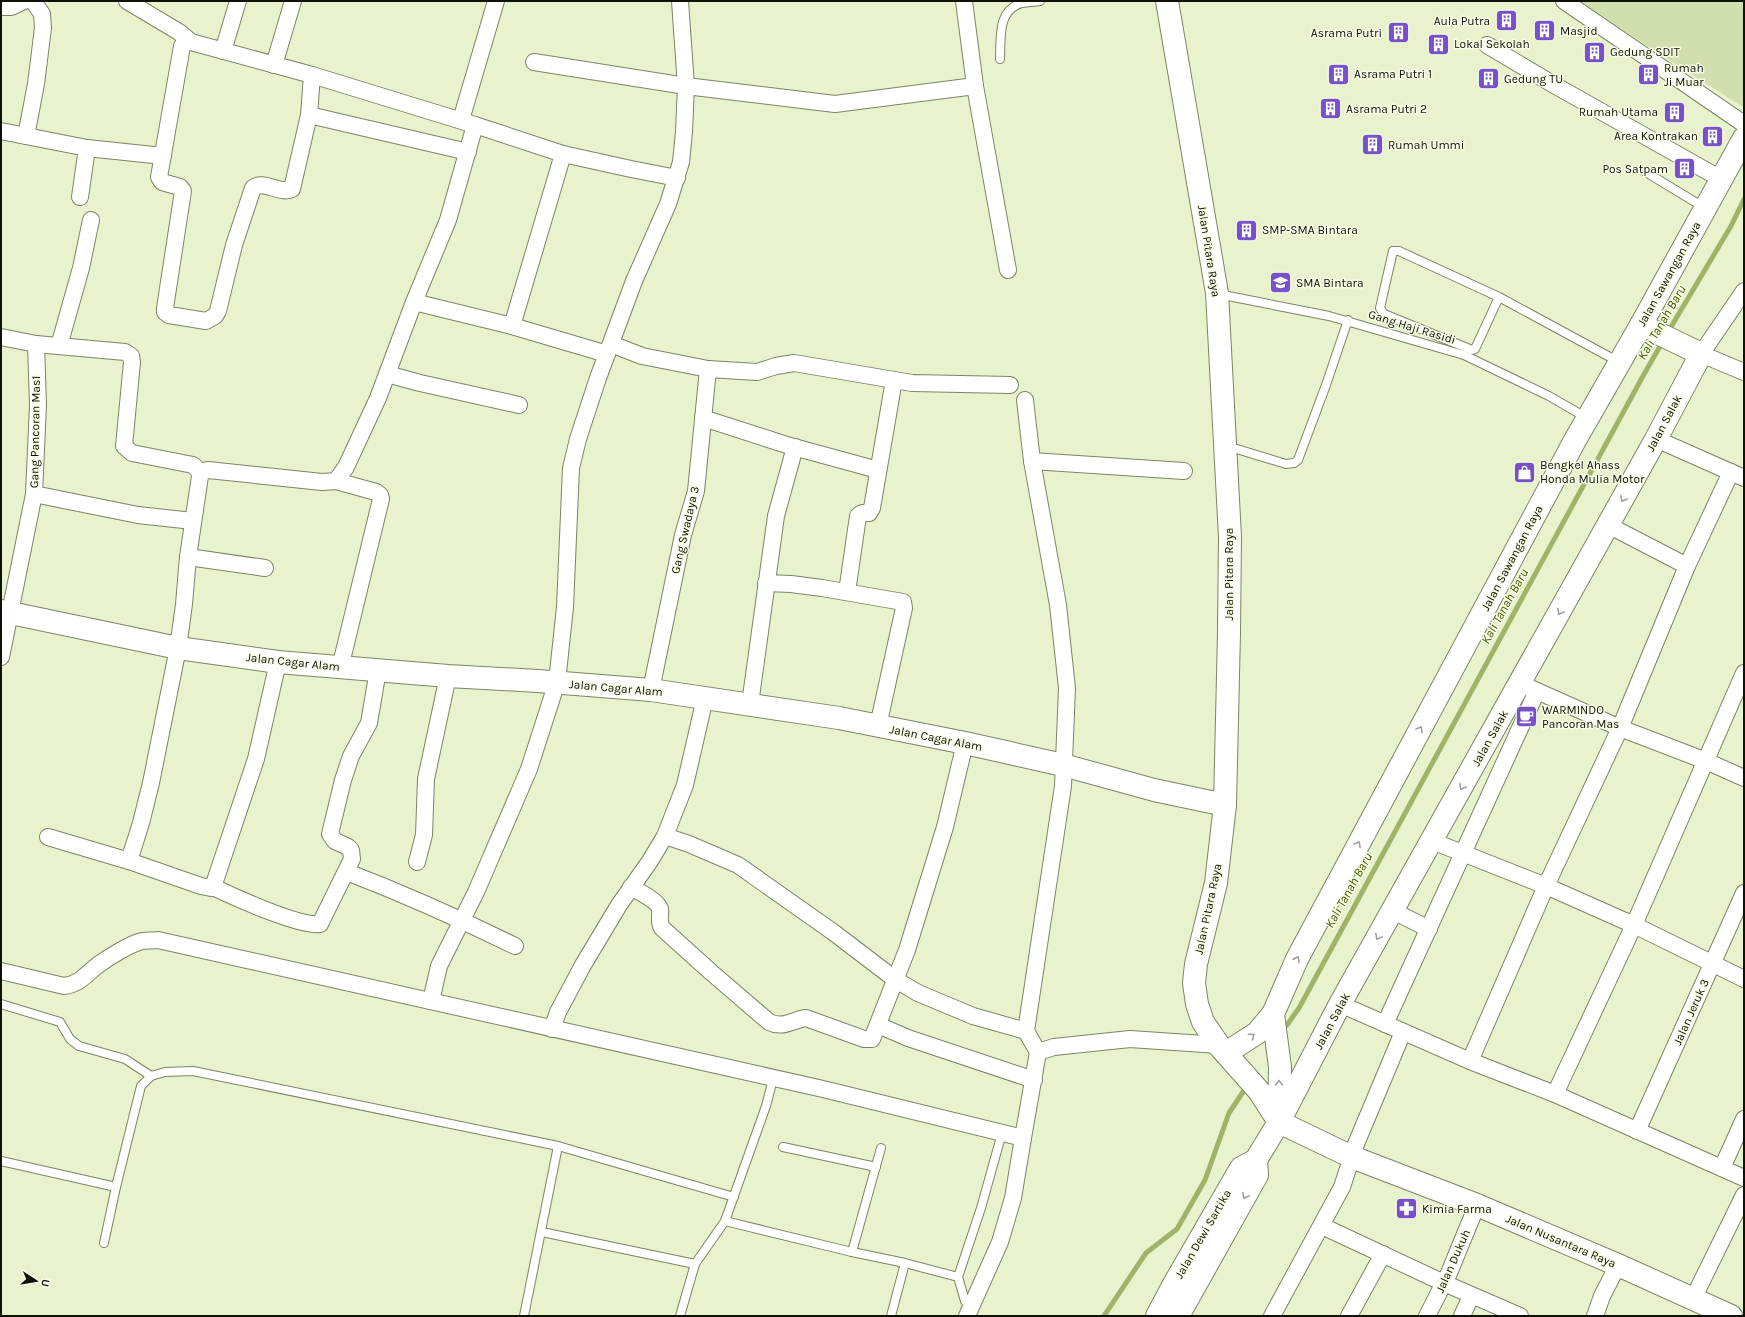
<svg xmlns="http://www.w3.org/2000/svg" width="1745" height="1317" viewBox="0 0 1745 1317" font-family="Karla,sans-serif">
	<rect width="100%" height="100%" fill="#e8f3ce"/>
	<polygon fill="#d0dfad" points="1577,1 1744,1 1743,107"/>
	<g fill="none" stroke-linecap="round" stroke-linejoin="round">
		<g stroke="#9fb369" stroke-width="5">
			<polyline points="1668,332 1731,226 1744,199"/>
			<polyline points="1287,1025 1299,1008 1643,376 1663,341"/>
			<polyline points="1104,1316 1146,1253 1177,1229 1205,1180 1229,1113 1247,1086"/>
		</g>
		<defs>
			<g id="lane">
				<path d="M1000 59C1001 38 997 10 1022 3 1028 2 1034 2 1040 1"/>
				<polyline points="1644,171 1705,208"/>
				<polyline points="1218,294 1329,316 1464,355 1549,396 1587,418"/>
				<polyline points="1499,297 1475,349 1472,350 1384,314 1380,308 1393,251 1399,251 1499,297 1619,362"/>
				<polyline points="1227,446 1286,464 1294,463 1298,460 1326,385 1348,320"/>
				<polyline points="1,1004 60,1022 70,1039 79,1046 125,1059 151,1076"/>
				<polyline points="783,1147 876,1167"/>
				<polyline points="1,1161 116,1187 141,1086 151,1076 165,1072 193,1071 558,1146 734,1197"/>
				<polyline points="725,1221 852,1252 881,1148"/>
				<polyline points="542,1232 695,1264 725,1221 766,1106 773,1079"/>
				<polyline points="104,1243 116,1187"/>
				<polyline points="852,1252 905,1263 958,1277 981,1208 1002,1133"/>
				<polyline points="958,1277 965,1301"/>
				<polyline points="524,1316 558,1146"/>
				<polyline points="680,1316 695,1264"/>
				<polyline points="891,1316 905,1263"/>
			</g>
			<g id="street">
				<polyline points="127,1 179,32 191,42 312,75 475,125 448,220 414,302 378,398 346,467 336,481 322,482 208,470 204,471 200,476 188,557 184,604 178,648 151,783 141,823 129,861"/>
				<polyline points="964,1 975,86"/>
				<polyline points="1564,1 1744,124"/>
				<polyline points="1,7 11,7 24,1"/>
				<path d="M191 42H186L182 46 159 177 162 182 180 187 183 191 165 308V312L169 315 206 321 215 316 218 311 234 245 253 188C263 179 280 195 292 189L309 115 312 75"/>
				<polyline points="1487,45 1556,86 1721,179"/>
				<polyline points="223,51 238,1"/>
				<polyline points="534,62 686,86 835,104 975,86 1008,270"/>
				<polyline points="274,65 293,1"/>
				<polyline points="309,115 468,152"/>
				<polyline points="461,120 496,1"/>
				<polyline points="475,125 563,154 631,169 677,178"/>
				<polyline points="1,131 87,148 163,156"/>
				<polyline points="26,136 36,84 43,28 42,14 33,1"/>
				<polyline points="80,197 87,148"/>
				<polyline points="1744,291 1701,354 1744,372"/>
				<polyline points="414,302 512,326 607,354"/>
				<polyline points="512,326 563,154"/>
				<polyline points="1,337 36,344 125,352 131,356 132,362 124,446 132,453 193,465 201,473"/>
				<polyline points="611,344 642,356 708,369 757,372 776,366 794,363 912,383 1010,385"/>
				<polyline points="59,346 81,268 91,220"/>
				<polyline points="387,374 420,383 519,405"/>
				<polyline points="1025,400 1032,461 1058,605 1067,688 1063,786 1026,1031 1038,1052"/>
				<polyline points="703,418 790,446 878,470"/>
				<polyline points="1656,439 1744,478"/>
				<polyline points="1032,461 1184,471"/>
				<polyline points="336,481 376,492 380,495 381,499 340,668"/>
				<polyline points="34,494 138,515 193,521"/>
				<polyline points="1608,525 1687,566"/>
				<polyline points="188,557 265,568"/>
				<polyline points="766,583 791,584 822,588 903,602 904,608 878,726"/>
				<polyline points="847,592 858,516 862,513 869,513 872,508 894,380"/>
				<polyline points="1,657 34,494 38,405 36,344"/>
				<polyline points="1528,687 1620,728 1706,761 1744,778"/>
				<polyline points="651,690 683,535 696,491 708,369"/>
				<polyline points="750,704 776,516 795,447"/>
				<polyline points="665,836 689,844 738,865 833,932 896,980 918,993 973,1016 1026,1031"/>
				<polyline points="48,837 129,861 201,886 211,888 213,887 256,759 278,662"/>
				<polyline points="1432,841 1546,886 1634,925 1744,979"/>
				<polyline points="417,862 424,835 426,779 448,676"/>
				<path d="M347 872C404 894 460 919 515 946"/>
				<path d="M213 887C234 897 300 927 320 924L352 859 351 850 348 847 335 841 330 834 343 780 351 756 369 723 378 670"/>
				<path d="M631 887C638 891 658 901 660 909 661 915 658 921 662 928L712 973 769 1022C783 1029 792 1020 806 1018L864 1039H872L907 950 945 827 965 743"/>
				<polyline points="1393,911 1429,929"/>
				<path d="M1 971 64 986C80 984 86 974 98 965 109 957 130 944 142 941 147 940 153 941 158 940L823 1089 1023 1138 1038 1052 1054 1047 1130 1039 1219 1045"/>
				<polyline points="431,1001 439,966 476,892 529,769 557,682 565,607 571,468 578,439 598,378 634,281 668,204 681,162 684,132 686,86 680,1"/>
				<polyline points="1340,1004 1470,1061 1555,1094 1744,1178"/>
				<polyline points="1385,1024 1537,691"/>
				<polyline points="878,1025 908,1038 1034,1080"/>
				<polyline points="552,1029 558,1012 583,965 619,905 650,861 665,836 685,785 705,698"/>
				<polyline points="1470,1061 1546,886 1620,728 1687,566 1731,472"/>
				<polyline points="1555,1094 1634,925 1744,673"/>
				<polyline points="1637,1131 1744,893"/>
				<polyline points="1722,1168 1744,1119"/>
				<polyline points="1322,1226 1444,1283 1520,1316"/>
				<polyline points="1693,1299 1744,1195"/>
				<polyline points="967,1316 1000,1242 1013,1198 1023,1138"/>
				<polyline points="1272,1316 1342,1187 1356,1144 1403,1032"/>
				<polyline points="1349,1316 1383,1254"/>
				<polyline points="1427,1316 1449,1273 1477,1205"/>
				<polyline points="1462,1316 1471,1296"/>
				<polyline points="1595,1316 1602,1296 1618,1265"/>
			</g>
			<g id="secondary">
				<polyline points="1,611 178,648 278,662 448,676 538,681 651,690 839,718 965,743 1063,765 1154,790 1225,805"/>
				<polyline points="1226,1053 1257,1033 1273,1014"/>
				<polyline points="1157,1316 1174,1284 1241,1168 1256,1160 1279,1122 1259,1091 1220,1047 1203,1022 1197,1004 1194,983 1196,964 1216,883 1225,805 1229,632 1230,537 1217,293 1167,1"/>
				<polyline points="1178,1316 1257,1175 1256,1160"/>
			</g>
			<g id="highway">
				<polyline points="1280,1120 1340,1004 1656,439 1701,354 1641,325"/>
				<polyline points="1279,1122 1280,1067 1273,1014 1297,959 1574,442 1641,325 1744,138"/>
				<polyline points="1279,1122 1352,1157 1477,1205 1618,1265 1731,1316"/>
			</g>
		</defs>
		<use href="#lane" stroke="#7b8564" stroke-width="10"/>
		<use href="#street" stroke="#7b8564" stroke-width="18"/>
		<use href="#secondary" stroke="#7b8564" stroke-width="24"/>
		<use href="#highway" stroke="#7b8564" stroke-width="24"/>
		<use href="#lane" stroke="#fff" stroke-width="8"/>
		<use href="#street" stroke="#fff" stroke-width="16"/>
		<use href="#secondary" stroke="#fff" stroke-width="22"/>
		<use href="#highway" stroke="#fff" stroke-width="22"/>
	</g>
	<defs><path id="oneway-chevron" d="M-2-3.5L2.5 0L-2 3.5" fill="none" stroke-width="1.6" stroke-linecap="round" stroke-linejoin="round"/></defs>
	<g stroke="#9fa09b">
		<use href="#oneway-chevron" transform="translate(1623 499) rotate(119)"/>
		<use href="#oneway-chevron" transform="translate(1560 612) rotate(119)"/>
		<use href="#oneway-chevron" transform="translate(1420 729) rotate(-62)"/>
		<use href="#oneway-chevron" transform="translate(1462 787) rotate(119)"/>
		<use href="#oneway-chevron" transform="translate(1358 844) rotate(-62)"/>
		<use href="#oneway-chevron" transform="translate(1378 937) rotate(119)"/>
		<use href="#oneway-chevron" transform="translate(1297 959) rotate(-63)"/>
		<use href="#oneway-chevron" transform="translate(1252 1036) rotate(-35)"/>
		<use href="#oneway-chevron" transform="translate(1279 1083) rotate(-90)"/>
		<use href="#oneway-chevron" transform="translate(1245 1196) rotate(119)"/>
	</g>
	<defs>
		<symbol id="building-square" viewBox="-11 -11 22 22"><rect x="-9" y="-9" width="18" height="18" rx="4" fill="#7751ca" stroke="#f7fee8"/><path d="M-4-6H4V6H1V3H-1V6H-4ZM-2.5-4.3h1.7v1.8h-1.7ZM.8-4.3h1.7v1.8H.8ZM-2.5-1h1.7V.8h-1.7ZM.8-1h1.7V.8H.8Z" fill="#fff"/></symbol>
		<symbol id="school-square" viewBox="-11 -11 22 22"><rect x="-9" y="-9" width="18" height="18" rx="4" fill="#7751ca" stroke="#f7fee8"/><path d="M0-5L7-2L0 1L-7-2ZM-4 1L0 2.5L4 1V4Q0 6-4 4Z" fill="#fff"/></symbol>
		<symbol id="shop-square" viewBox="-11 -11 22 22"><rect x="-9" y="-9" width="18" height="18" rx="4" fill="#7751ca" stroke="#f7fee8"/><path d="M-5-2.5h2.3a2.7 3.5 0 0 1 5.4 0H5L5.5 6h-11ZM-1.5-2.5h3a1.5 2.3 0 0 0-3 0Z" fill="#fff"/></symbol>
		<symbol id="cafe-square" viewBox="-11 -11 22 22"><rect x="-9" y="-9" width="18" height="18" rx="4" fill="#7751ca" stroke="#f7fee8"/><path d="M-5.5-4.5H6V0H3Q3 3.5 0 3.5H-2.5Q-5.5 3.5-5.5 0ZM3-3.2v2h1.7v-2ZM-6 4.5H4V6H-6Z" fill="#fff"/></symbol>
		<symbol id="pharmacy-square" viewBox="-11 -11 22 22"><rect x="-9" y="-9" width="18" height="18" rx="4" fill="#7751ca" stroke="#f7fee8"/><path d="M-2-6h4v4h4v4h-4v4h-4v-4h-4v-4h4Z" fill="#fff"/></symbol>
	</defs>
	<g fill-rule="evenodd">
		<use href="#building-square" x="1494" y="8" width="25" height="25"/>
		<use href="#building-square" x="1532" y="18" width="25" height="25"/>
		<use href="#building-square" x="1386" y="20" width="25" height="25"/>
		<use href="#building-square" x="1426" y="32" width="25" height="25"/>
		<use href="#building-square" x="1582" y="40" width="25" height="25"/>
		<use href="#building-square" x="1326" y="62" width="25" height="25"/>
		<use href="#building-square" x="1636" y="62" width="25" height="25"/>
		<use href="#building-square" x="1476" y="66" width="25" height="25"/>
		<use href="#building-square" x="1318" y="96" width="25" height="25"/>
		<use href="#building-square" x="1662" y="100" width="25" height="25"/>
		<use href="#building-square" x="1700" y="124" width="25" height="25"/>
		<use href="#building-square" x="1360" y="132" width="25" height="25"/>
		<use href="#building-square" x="1672" y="156" width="25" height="25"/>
		<use href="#building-square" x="1234" y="218" width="25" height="25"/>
		<use href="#school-square" x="1268" y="270" width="25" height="25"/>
		<use href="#shop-square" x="1512" y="460" width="25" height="25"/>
		<use href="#cafe-square" x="1514" y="704" width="25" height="25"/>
		<use href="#pharmacy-square" x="1394" y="1196" width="25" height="25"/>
	</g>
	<g text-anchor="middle" stroke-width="3" stroke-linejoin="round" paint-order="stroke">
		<g font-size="12" fill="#0e1105" stroke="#f7fee8" text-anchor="start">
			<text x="1490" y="25" text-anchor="end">Aula Putra</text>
			<text x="1560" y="35">Masjid</text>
			<text x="1382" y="37" text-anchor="end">Asrama Putri</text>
			<text x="1454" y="48">Lokal Sekolah</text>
			<text x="1610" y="56">Gedung SDIT</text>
			<text x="1664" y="72">Rumah<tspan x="1664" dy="14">Ji Muar</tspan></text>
			<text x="1354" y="78">Asrama Putri 1</text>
			<text x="1504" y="83">Gedung TU</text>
			<text x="1346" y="113">Asrama Putri 2</text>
			<text x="1658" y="116" text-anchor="end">Rumah Utama</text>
			<text x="1698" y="140" text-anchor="end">Area Kontrakan</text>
			<text x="1388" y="149">Rumah Ummi</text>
			<text x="1668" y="173" text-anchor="end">Pos Satpam</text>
			<text x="1262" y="234">SMP-SMA Bintara</text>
			<text x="1296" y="287">SMA Bintara</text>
			<text x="1540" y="469">Bengkel Ahass<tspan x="1540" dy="14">Honda Mulia Motor</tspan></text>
			<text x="1542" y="714">WARMINDO<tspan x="1542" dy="14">Pancoran Mas</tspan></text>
			<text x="1422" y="1213">Kimia Farma</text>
		</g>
		<g font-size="12" fill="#0e1105" stroke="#f7fee8">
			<text transform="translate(1209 251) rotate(81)" y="4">Jalan Pitara Raya</text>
			<text transform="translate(1669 274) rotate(-61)" y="4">Jalan Sawangan Raya</text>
			<text transform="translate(1412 327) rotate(17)" y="4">Gang Haji Rasidi</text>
			<text transform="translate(1664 423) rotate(-62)" y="4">Jalan Salak</text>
			<text transform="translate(35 432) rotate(-89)" y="4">Gang Pancoran Mas1</text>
			<text transform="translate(685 530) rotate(-77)" y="4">Gang Swadaya 3</text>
			<text transform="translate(1512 558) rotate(-62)" y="4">Jalan Sawangan Raya</text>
			<text transform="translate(1229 574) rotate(-90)" y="4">Jalan Pitara Raya</text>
			<text transform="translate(293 662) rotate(6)" y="4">Jalan Cagar Alam</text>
			<text transform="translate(616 688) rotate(5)" y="4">Jalan Cagar Alam</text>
			<text transform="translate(936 738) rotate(11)" y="4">Jalan Cagar Alam</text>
			<text transform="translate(1490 738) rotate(-61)" y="4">Jalan Salak</text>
			<text transform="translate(1208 909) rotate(-78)" y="4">Jalan Pitara Raya</text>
			<text transform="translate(1691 1012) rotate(-66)" y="4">Jalan Jeruk 3</text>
			<text transform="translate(1332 1021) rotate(-62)" y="4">Jalan Salak</text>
			<text transform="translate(1203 1234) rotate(-60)" y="4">Jalan Dewi Sartika</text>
			<text transform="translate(1561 1241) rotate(23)" y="4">Jalan Nusantara Raya</text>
			<text transform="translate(1453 1261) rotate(-66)" y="4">Jalan Dukuh</text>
		</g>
		<g font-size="13" font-style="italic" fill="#4a5a02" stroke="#f7fee8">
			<text transform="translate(1661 322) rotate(-60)" y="5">Kali Tanah Baru</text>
			<text transform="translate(1504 606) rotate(-61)" y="5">Kali Tanah Baru</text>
			<text transform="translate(1348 890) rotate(-61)" y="5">Kali Tanah Baru</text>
		</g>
	</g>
	<rect width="1745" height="1317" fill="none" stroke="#0e1105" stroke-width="4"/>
	<g transform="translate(36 1281) rotate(102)" stroke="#f7fee8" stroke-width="3" paint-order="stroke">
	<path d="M0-3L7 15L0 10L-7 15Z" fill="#0e1105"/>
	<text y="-6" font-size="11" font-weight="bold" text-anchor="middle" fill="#0e1105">U</text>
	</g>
</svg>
